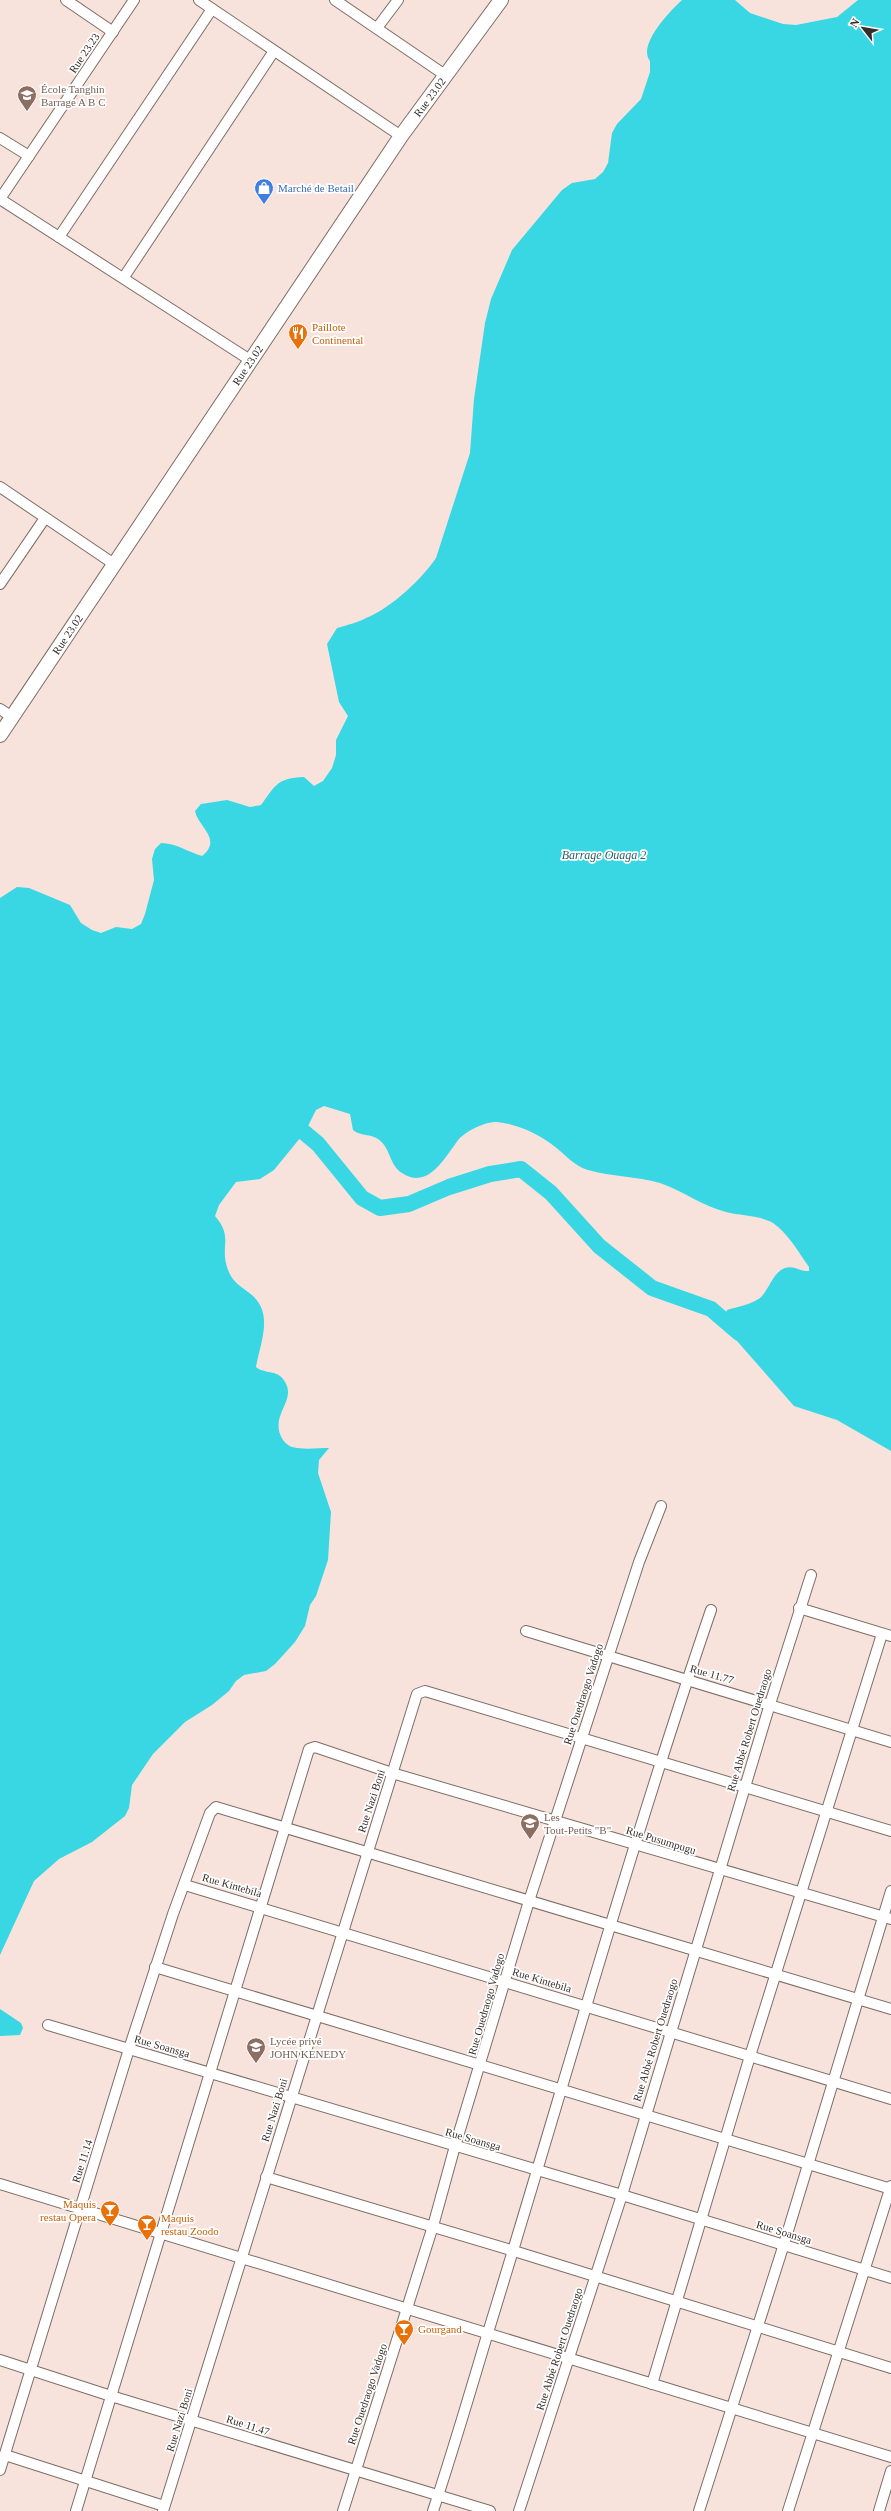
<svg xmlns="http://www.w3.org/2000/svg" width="891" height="2511" viewBox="0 0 891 2511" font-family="Georgia,serif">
	<rect width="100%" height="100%" fill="#f7e3dc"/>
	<g fill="#38d7e3">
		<path d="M682 0H735L750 13 783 24 796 25 837 17 858 0H891V1451L837 1420 794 1406 723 1325 724 1317 727 1310C737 1307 752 1304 760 1298 769 1290 773 1272 785 1268 794 1265 801 1272 809 1271V1267C799 1253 788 1233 773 1223 759 1215 741 1216 726 1212 702 1206 683 1191 660 1183 636 1176 612 1177 588 1170 574 1166 566 1155 554 1146 538 1134 517 1124 497 1122 486 1121 466 1131 459 1139 446 1155 429 1191 402 1173 389 1165 391 1148 378 1139 371 1134 360 1136 353 1130L350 1114 324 1106 316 1110 305 1132 274 1170 260 1179 236 1182 219 1205 215 1216C234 1238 219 1246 228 1270 232 1281 240 1286 248 1292 275 1311 261 1340 256 1367 264 1374 277 1370 283 1379 300 1401 267 1414 283 1440 285 1443 289 1446 292 1447 303 1450 318 1448 329 1448L319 1460 318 1473 331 1512 328 1560 316 1596 310 1605 305 1626 295 1642 275 1664 266 1671 244 1675 236 1681 229 1691 212 1705 185 1722 153 1754 132 1785 129 1808 125 1816 92 1842 59 1859 34 1881 0 1955V898L17 887 29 888 70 905 81 923 92 930 101 933 116 927 132 929 141 924 145 914 154 880 152 859 155 849 161 843C176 843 188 852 202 856 223 839 198 827 195 811L201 804 227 800 250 807 261 805C276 785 277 778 304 777L314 786 323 781 332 768 336 755V740L348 716 339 702 327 644 337 628C347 625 357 623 366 618 391 608 421 580 436 558L470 453 474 399 485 323 491 299 512 250 562 190 572 183 595 179 603 172 608 163 612 133 617 124 641 99 650 72V61C637 45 670 11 682 0Z"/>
		<polygon points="0,2009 21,2023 23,2028 20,2035 0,2036"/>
	</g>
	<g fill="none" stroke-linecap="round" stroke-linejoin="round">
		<polyline stroke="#38d7e3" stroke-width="16" points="288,1119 318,1144 362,1198 380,1208 409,1204 449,1187 490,1174 521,1169 551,1193 599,1246 652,1288 711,1309 739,1333"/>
		<defs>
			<g id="street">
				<polyline points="66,0 113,32"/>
				<polyline points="199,0 401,136"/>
				<polyline points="335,0 445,75"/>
				<polyline points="377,28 398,0"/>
				<polyline points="0,138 29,156"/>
				<polyline points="0,199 250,360"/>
				<polyline points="0,199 134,0"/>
				<polyline points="59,237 212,9"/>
				<polyline points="124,277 274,51"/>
				<polyline points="0,487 114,564"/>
				<polyline points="0,584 45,518"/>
				<polyline points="0,709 12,717"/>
				<polyline points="799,1608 891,1636"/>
				<polyline points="526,1631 891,1742"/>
				<polyline points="185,1885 891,2099"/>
				<polyline points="155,1967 891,2189"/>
				<polyline points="48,2025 622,2195 891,2278"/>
				<polyline points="266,2177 514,2251 891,2368"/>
				<polyline points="0,2184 891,2457"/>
				<polyline points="0,2360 111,2396 490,2511"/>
				<polyline points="652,2384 750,2056 882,1634"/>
				<polyline points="5,2455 164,2506"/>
				<polyline points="0,2470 129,2049 173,1914 210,1813 216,1807 891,2009"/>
				<polyline points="76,2511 309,1749 315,1747 392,1773 891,1919"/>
				<polyline points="163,2511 417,1694 425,1691 891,1831"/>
				<polyline points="343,2511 433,2226 455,2146 529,1901 639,1562 661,1506"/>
				<path d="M433 2511C452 2454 469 2396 486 2339 561 2096 629 1850 711 1610"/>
				<polyline points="519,2511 622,2195 770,1704 811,1575"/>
				<polyline points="699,2511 784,2244 891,1891"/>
				<polyline points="788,2511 891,2186"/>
				<polyline points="879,2511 891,2471"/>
			</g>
			<g id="secondary">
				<path id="s1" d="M0 735 401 136 501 0"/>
			</g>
		</defs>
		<use href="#street" stroke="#7e6d66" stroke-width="12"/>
		<use href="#secondary" stroke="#7e6d66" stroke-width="16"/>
		<use href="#street" stroke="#fff" stroke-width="10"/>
		<use href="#secondary" stroke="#fff" stroke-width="14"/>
	</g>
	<defs>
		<symbol id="school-pin" viewBox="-11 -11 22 30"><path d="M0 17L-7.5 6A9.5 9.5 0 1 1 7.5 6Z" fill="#8d6e63" stroke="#fff"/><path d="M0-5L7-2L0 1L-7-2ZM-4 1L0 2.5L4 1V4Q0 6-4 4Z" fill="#fff"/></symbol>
		<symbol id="shop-pin" viewBox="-11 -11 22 30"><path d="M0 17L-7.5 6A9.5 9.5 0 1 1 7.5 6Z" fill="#3f7fe0" stroke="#fff"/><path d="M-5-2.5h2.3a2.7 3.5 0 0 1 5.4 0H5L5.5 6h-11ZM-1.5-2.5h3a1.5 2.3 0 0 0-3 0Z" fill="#fff"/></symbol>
		<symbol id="restaurant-pin" viewBox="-11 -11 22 30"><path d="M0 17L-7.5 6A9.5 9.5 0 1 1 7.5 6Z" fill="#e8710a" stroke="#fff"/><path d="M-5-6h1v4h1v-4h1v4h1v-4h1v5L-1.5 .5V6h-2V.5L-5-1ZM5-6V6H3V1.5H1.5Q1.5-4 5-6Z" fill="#fff"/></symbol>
		<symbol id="bar-pin" viewBox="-11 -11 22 30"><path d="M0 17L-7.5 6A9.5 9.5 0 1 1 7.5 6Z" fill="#e8710a" stroke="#fff"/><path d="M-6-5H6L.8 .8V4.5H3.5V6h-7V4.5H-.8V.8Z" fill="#fff"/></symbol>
	</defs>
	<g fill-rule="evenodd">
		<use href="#school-pin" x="16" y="84" width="22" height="30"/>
		<use href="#shop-pin" x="253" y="177" width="22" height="30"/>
		<use href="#restaurant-pin" x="287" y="322" width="22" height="30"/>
		<use href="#school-pin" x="519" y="1812" width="22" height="30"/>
		<use href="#school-pin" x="245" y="2036" width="22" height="30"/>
		<use href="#bar-pin" x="99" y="2199" width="22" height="30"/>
		<use href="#bar-pin" x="136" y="2213" width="22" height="30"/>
		<use href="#bar-pin" x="393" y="2318" width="22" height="30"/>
	</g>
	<g text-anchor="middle" stroke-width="3.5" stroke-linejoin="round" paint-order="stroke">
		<g font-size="11" fill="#342d2a" stroke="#fff">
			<text transform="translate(84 53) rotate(-56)" y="4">Rue 23.23</text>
			<text dy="4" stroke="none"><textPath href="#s1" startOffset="769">Rue 23.02</textPath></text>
			<text dy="4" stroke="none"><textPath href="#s1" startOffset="445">Rue 23.02</textPath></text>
			<text dy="4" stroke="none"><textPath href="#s1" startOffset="121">Rue 23.02</textPath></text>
			<text transform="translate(712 1674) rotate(16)" y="4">Rue 11.77</text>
			<text transform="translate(583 1694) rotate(-72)" y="4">Rue Ouedraogo Vadogo</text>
			<text transform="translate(749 1730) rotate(-73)" y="4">Rue Abbé Robert Ouedraogo</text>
			<text transform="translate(371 1801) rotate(-72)" y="4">Rue Nazi Boni</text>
			<text transform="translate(661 1840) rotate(17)" y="4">Rue Pusumpugu</text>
			<text transform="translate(232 1885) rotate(16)" y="4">Rue Kintebila</text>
			<text transform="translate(542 1980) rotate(17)" y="4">Rue Kintebila</text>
			<text transform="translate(486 2004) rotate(-74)" y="4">Rue Ouedraogo Vadogo</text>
			<text transform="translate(655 2040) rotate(-73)" y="4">Rue Abbé Robert Ouedraogo</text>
			<text transform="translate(162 2046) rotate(16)" y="4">Rue Soansga</text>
			<text transform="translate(274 2110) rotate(-73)" y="4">Rue Nazi Boni</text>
			<text transform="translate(473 2139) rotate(16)" y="4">Rue Soansga</text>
			<text transform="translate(82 2161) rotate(-72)" y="4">Rue 11.14</text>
			<text transform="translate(784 2232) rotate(17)" y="4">Rue Soansga</text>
			<text transform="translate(559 2349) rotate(-72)" y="4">Rue Abbé Robert Ouedraogo</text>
			<text transform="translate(367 2394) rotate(-72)" y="4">Rue Ouedraogo Vadogo</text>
			<text transform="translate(179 2420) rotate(-73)" y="4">Rue Nazi Boni</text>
			<text transform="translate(248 2425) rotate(18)" y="4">Rue 11.47</text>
		</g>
		<g font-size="11" fill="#785e54" stroke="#fff" text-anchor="start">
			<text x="41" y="93">École Tanghin<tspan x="41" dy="13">Barrage A B C</tspan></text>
			<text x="544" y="1821">Les<tspan x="544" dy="13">Tout-Petits "B"</tspan></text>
			<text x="270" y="2045">Lycée privé<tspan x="270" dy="13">JOHN KENEDY</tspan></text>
		</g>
		<g font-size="11" fill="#366cbe" stroke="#fff" text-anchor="start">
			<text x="278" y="192">Marché de Betail</text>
		</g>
		<g font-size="11" fill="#c56008" stroke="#fff" text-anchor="start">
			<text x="312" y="331">Paillote<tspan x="312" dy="13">Continental</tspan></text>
			<text x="96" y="2208" text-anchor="end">Maquis<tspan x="96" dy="13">restau Opera</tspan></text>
			<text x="161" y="2222">Maquis<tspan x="161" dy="13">restau Zoodo</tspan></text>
			<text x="418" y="2333">Gourgand</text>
		</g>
		<g font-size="12" font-style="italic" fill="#256267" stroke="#fff">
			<text x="604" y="859">Barrage Ouaga 2</text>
		</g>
	</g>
	<g transform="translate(863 28) rotate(301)" stroke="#ffffff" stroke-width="3" paint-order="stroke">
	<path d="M0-3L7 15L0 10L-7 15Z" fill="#342d2a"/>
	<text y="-6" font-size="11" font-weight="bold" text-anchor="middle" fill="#342d2a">N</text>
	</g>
</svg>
